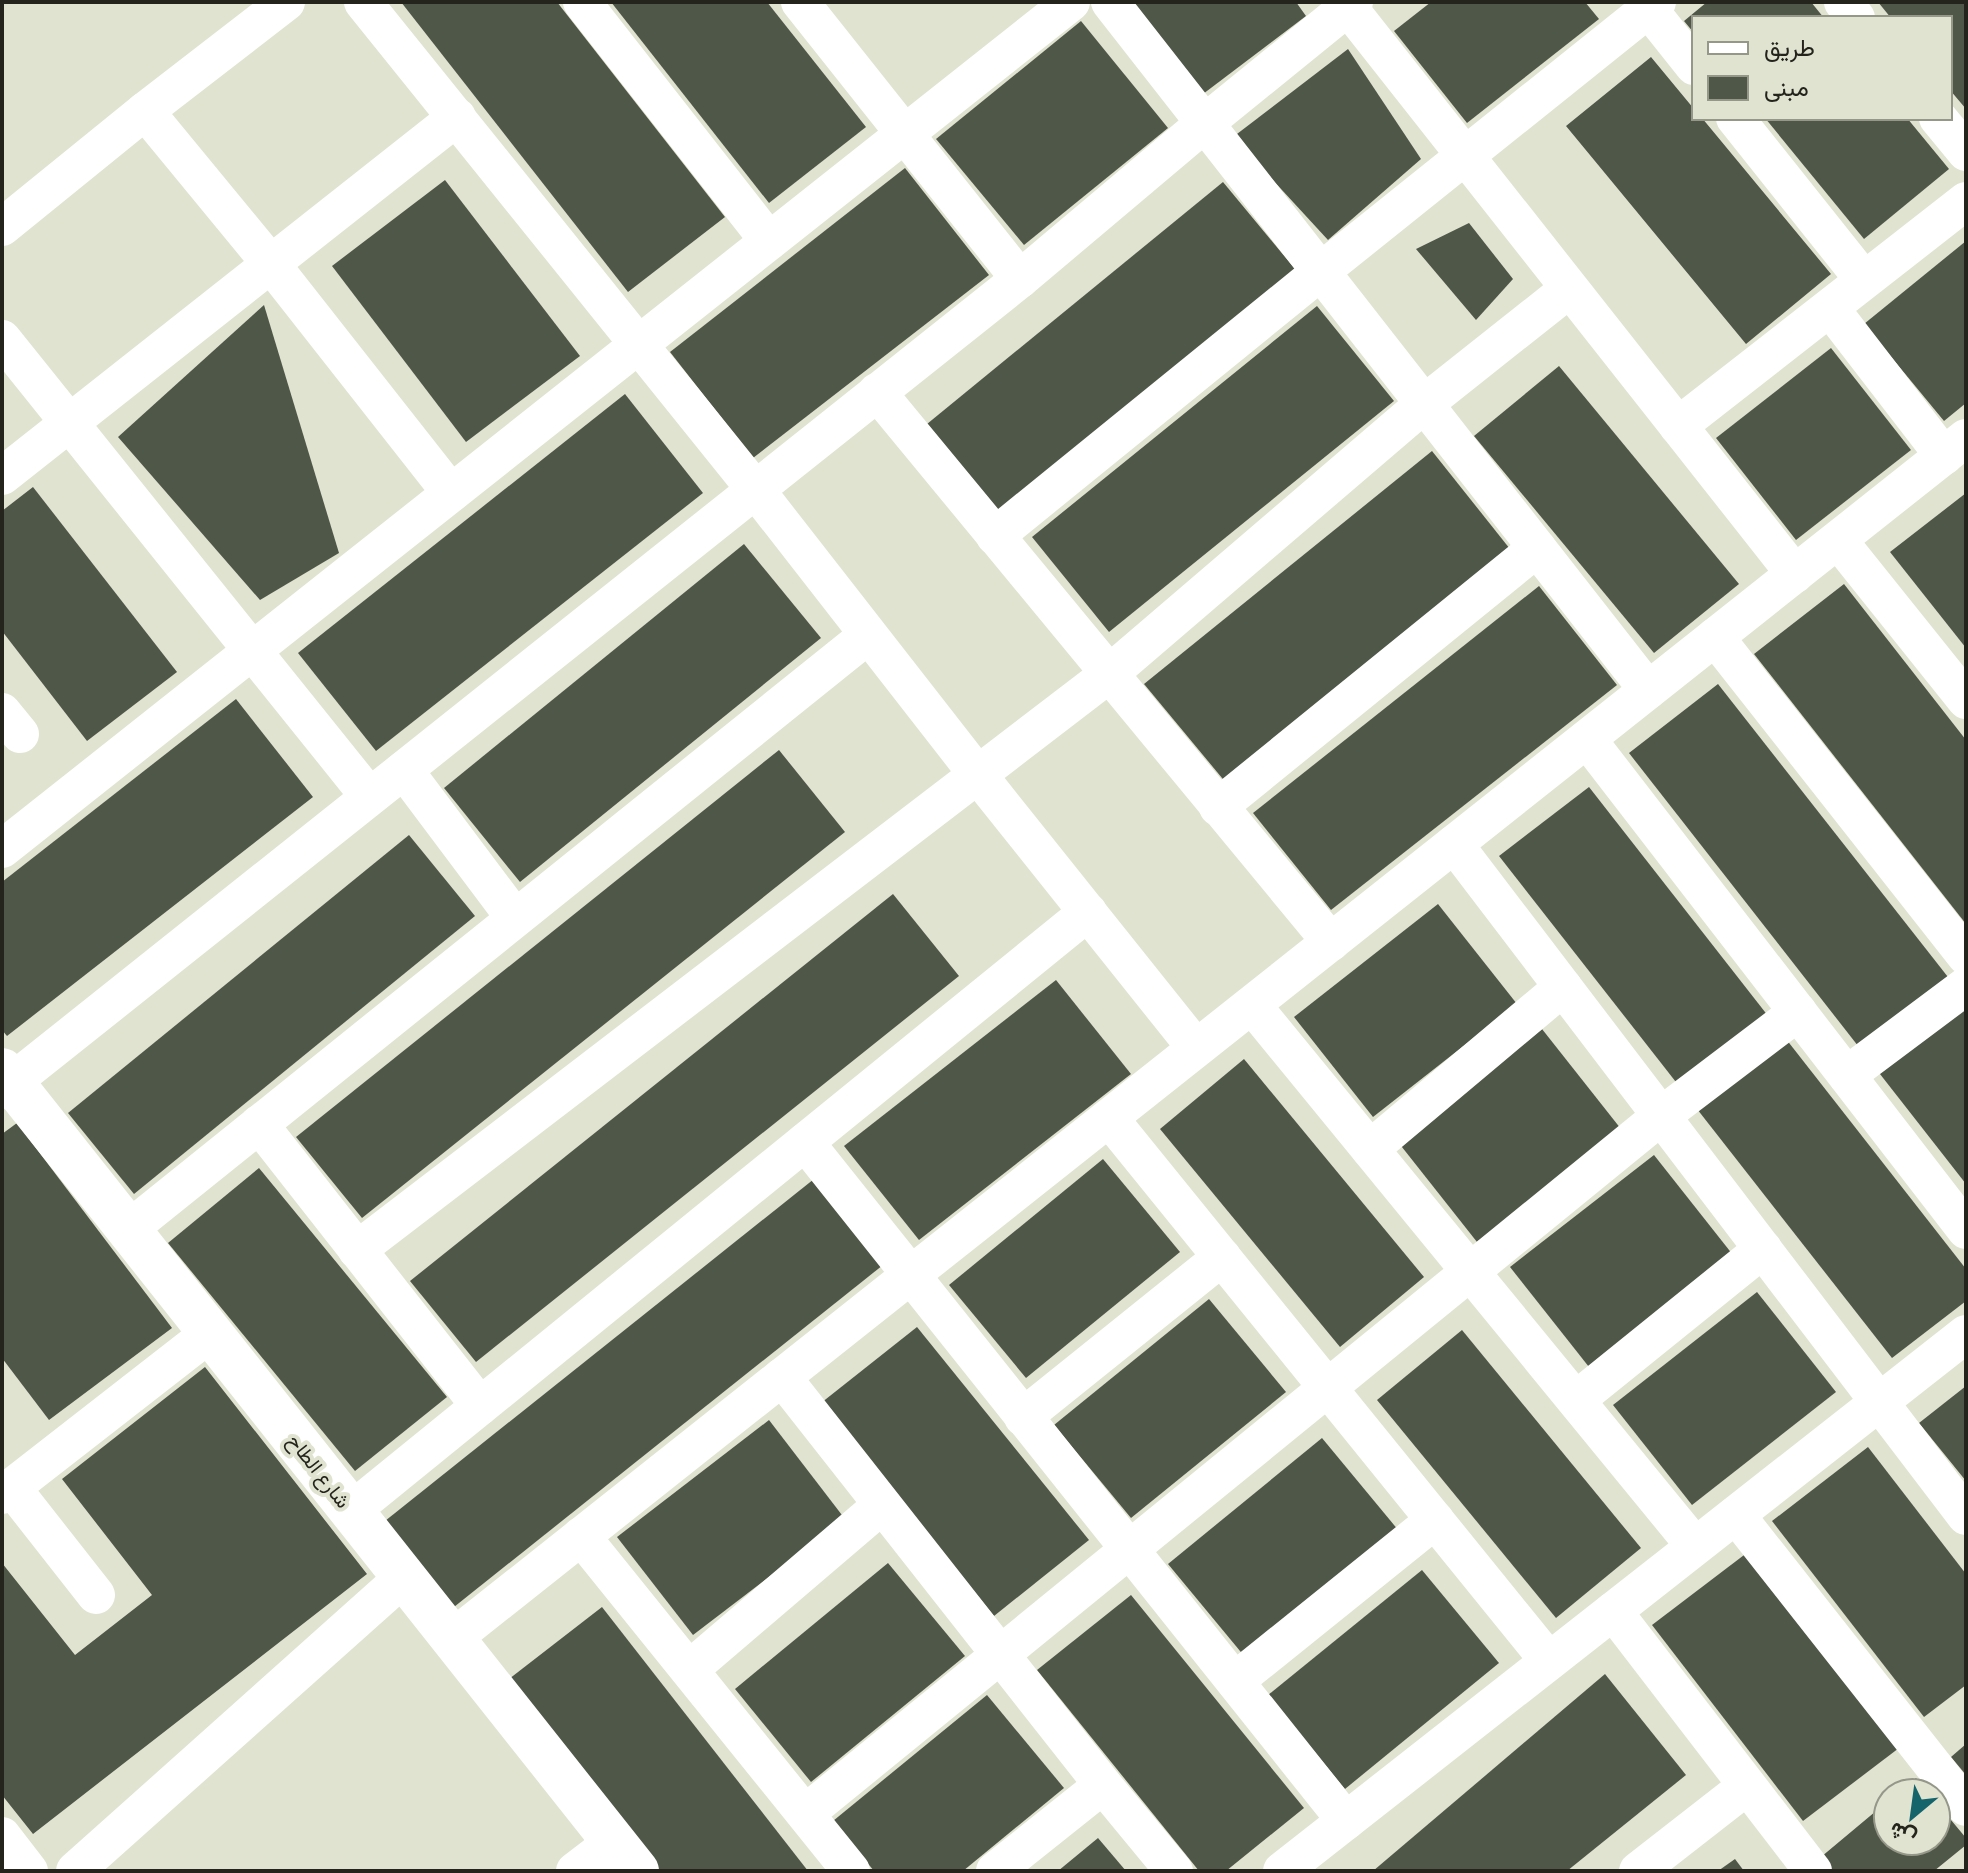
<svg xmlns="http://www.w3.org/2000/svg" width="1968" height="1873" viewBox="0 0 1968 1873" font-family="'Roboto Condensed',Vazirmatn,sans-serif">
	<rect width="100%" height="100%" fill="#e0e3d0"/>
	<g fill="#4f5748">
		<polygon points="401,2 557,2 725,217 628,292"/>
		<polygon points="611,2 767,2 866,127 769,203"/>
		<polygon points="1133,2 1296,2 1306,16 1203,94"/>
		<polygon points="1431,2 1585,2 1599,19 1467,123 1394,31"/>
		<polygon points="1707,2 1811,2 1824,18 1694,18 1694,33 1684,21"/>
		<polygon points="1878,2 1966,2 1966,109 1950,90 1950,18 1891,18"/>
		<polygon points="1081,21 1168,128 1024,245 936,139"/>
		<polygon points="1348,49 1421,159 1328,240 1233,137"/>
		<polygon points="1651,57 1694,109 1694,118 1702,118 1831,274 1746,344 1566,126"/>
		<polygon points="1765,118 1907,118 1949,169 1864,239"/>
		<polygon points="905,168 989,275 753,458 670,352"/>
		<polygon points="445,180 580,356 466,442 332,266"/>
		<polygon points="1223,182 1295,269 999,511 927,424"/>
		<polygon points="1469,223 1513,279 1476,320 1416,249"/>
		<polygon points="1966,241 1966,403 1944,421 1864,324"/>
		<polygon points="264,305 339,553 260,600 118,437"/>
		<polygon points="1317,306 1394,401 1109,632 1032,537"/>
		<polygon points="1831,348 1911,450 1796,540 1716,438"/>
		<polygon points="1559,366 1739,584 1654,653 1474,436"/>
		<polygon points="625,394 703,493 376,751 298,653"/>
		<polygon points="1432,451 1510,549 1227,784 1144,684"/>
		<polygon points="33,487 177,672 87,741 2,631 2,511"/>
		<polygon points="1966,493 1966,648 1890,552"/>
		<polygon points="744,544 821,638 520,882 444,788"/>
		<polygon points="1844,584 1966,740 1966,924 1754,654"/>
		<polygon points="1539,586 1617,685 1331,910 1253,813"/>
		<polygon points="1718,684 1966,1000 1966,1184 1629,753"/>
		<polygon points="236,699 313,797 7,1036 2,1030 2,882"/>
		<polygon points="779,750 845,832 362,1218 296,1137"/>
		<polygon points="1589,787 1966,1269 1966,1301 1892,1358 1499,856"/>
		<polygon points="409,835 475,916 134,1194 68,1113"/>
		<polygon points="893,894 959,976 476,1362 410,1281"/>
		<polygon points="1438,904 1517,1004 1373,1117 1294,1017"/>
		<polygon points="1056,980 1131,1074 919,1240 844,1146"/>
		<polygon points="1542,1029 1621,1129 1477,1242 1398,1142"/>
		<polygon points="1244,1059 1424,1277 1340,1347 1160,1129"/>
		<polygon points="17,1123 172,1328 49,1420 2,1358 2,1134"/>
		<polygon points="1654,1155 1733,1255 1589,1367 1510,1267"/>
		<polygon points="1103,1159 1180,1252 1026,1378 949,1285"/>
		<polygon points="259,1168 447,1397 355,1471 168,1243"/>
		<polygon points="814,1179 883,1265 449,1611 380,1525"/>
		<polygon points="1757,1292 1836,1392 1692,1505 1613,1405"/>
		<polygon points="1209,1299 1286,1392 1131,1518 1054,1425"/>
		<polygon points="917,1327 1089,1540 994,1616 821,1403"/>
		<polygon points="1462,1330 1641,1548 1556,1618 1377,1400"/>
		<polygon points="205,1367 367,1574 33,1834 2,1795 2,1563 75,1655 152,1595 62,1479"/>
		<polygon points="1966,1386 1966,1481 1919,1423"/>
		<polygon points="769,1420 845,1519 693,1635 617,1537"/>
		<polygon points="1322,1438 1399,1531 1245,1657 1168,1564"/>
		<polygon points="1868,1447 1966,1574 1966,1685 1924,1717 1772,1521"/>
		<polygon points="1748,1552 1899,1748 1803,1821 1652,1625"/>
		<polygon points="888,1563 965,1656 811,1782 735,1689"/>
		<polygon points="1422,1570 1499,1663 1345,1789 1268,1695"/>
		<polygon points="1131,1595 1304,1808 1226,1871 1199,1871 1037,1670"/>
		<polygon points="602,1607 808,1871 659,1871 509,1679"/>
		<polygon points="1605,1674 1686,1775 1567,1871 1373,1871"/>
		<polygon points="987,1695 1064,1788 963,1871 874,1871 833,1821"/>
		<polygon points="1966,1744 1966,1775 1951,1757"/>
		<polygon points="1916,1778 1928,1793 1897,1793"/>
		<polygon points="1888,1801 1888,1841 1936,1841 1936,1802 1966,1838 1966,1845 1934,1871 1833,1871 1821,1857"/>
		<polygon points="1098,1838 1126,1871 1058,1871"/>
		<polygon points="1735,1859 1744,1871 1718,1871"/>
	</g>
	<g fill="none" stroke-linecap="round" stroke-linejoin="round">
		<g stroke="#fff" stroke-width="38">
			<polyline points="363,2 755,489 978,775 1196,1048"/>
			<polyline points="582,2 769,241"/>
			<polyline points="800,2 1020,279"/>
			<polyline points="1110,2 1648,690"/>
			<polyline points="1344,2 1795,574"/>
			<polyline points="1643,2 1694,66"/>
			<polyline points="1843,2 1856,18"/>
			<polyline points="145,111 271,264 451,493"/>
			<polyline points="1735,118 1864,280"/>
			<polyline points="1938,118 1966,152"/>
			<polyline points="2,227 145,111 286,2"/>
			<polyline points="1830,308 1944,456"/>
			<polyline points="2,339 369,796"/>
			<polyline points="877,392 1331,942"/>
			<polyline points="1678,426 1966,201"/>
			<polyline points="2,476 457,117"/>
			<polyline points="995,536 1320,272 1657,2"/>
			<polyline points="1838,540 1966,700"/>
			<polyline points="1715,637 1966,956"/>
			<polyline points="2,712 20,734"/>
			<polyline points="1587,739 1966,1230"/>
			<polyline points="404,770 515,918"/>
			<polyline points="1218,807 1537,548"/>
			<polyline points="1454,844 1966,1516"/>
			<polyline points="2,849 1071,2"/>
			<polyline points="1252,1005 1695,1546"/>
			<polyline points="1847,1075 1966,986"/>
			<polyline points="2,1090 1020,279 1205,123 1354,2"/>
			<polyline points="1109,1118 1549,1661"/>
			<polyline points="259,1124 480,1406"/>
			<polyline points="805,1142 1346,1821"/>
			<polyline points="1370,1149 1563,987"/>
			<polyline points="129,1229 868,635"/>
			<polyline points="357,1250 1109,674 1424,404 1569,289"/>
			<polyline points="782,1377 1103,1785 1174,1871"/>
			<polyline points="1576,1400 1763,1249"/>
			<polyline points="1023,1417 1222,1257"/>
			<polyline points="12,1488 96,1595"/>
			<polyline points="2,1495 210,1333"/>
			<polyline points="351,1511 1088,912"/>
			<polyline points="1736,1515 1966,1807"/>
			<polyline points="581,1536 851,1871"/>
			<polyline points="1613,1611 1813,1871"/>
			<polyline points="453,1638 1966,438"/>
			<polyline points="690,1669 882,1505"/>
			<polyline points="1235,1681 1435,1520"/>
			<polyline points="806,1813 1661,1116 1798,1012"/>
			<polyline points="2,1836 29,1871"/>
			<polyline points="75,1871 404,1577"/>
			<polyline points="575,1871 613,1842"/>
			<polyline points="995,1871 1103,1785"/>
			<polyline points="1282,1871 1966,1334"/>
			<polyline points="1638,1871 1747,1786"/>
		</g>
		<polyline stroke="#fff" stroke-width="44" points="2,1070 637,1871"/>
	</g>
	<g text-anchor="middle" stroke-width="8" stroke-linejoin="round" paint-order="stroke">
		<g font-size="20" fill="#24241d" stroke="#e0e3d0">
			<text transform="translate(319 1471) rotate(52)" y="7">شارع الطاح</text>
		</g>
	</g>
	<rect width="1968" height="1873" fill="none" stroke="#24241d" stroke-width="8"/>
	<rect x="1692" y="16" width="260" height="104" fill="#e0e3d0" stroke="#959788" stroke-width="2"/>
	<rect x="1708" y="42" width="40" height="12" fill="#ffffff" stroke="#959788" stroke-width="2"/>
	<text x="1764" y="56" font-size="24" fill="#24241d">طريق</text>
	<rect x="1708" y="76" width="40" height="24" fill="#4f5748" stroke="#959788" stroke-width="2"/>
	<text x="1764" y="96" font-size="24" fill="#24241d">مبنى</text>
	<g transform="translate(1912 1817) rotate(209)"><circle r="38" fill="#e0e3d0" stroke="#959788" stroke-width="2"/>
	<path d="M0-6L14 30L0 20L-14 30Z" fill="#16646b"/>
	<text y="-12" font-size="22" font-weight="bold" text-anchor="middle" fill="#24241d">ش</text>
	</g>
</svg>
